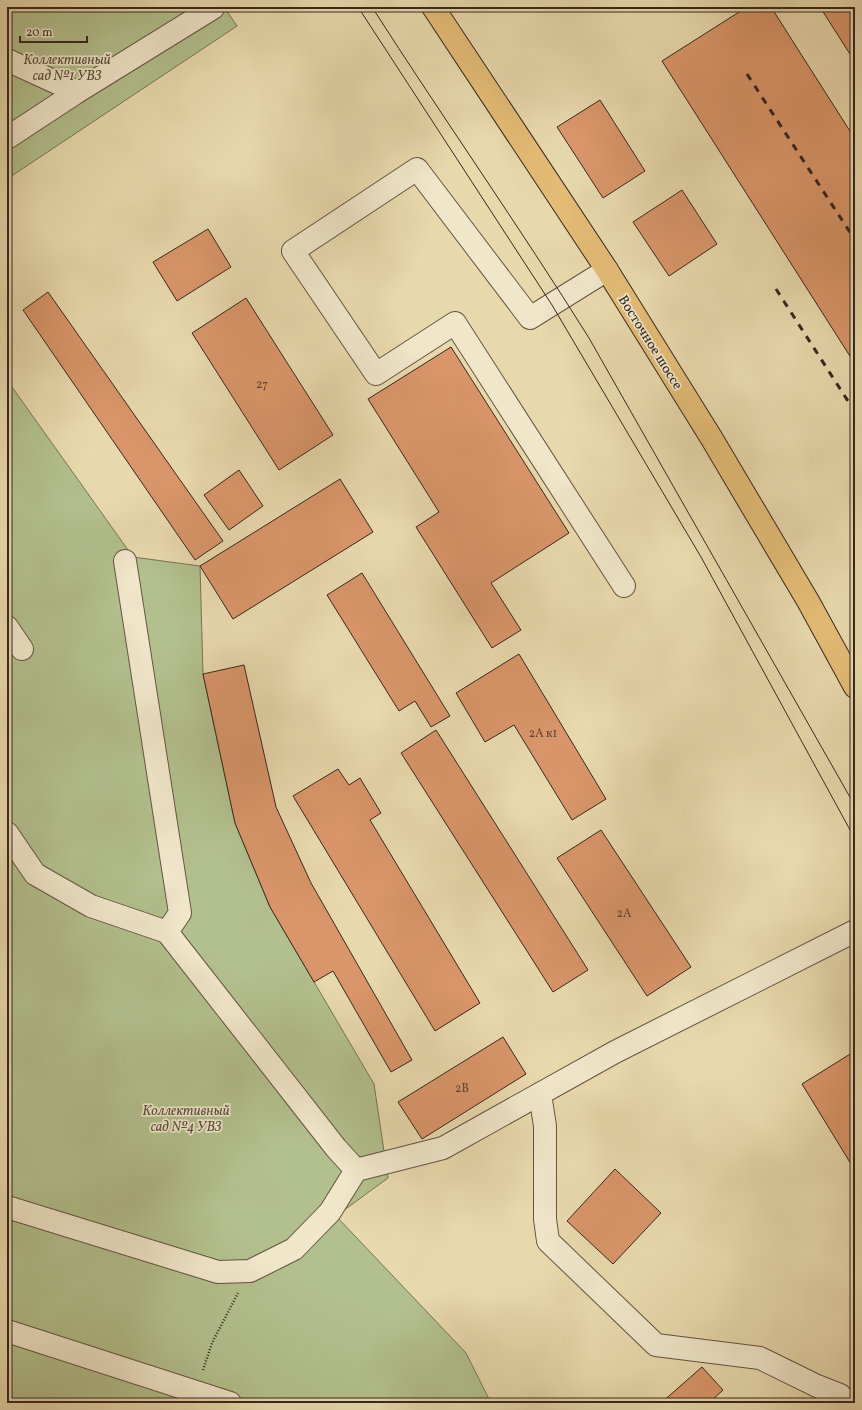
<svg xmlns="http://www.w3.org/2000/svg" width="862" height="1410" viewBox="0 0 862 1410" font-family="Vollkorn,serif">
	<rect width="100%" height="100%" fill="#e8d9ad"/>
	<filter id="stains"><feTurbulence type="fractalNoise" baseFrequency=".005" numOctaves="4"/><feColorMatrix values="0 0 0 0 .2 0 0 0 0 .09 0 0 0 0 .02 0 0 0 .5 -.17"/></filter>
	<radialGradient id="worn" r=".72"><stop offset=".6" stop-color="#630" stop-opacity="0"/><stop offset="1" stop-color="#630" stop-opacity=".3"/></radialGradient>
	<g fill="#b2c08d" stroke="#747456">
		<polygon points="7,7 224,7 237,26 7,179"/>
		<polygon points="7,380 133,557 200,566 203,674 235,823 270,907 374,1084 388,1178 336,1216 466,1353 491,1403 7,1403"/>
	</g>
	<g fill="#d9966a" stroke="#372720">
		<polygon points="747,7 771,7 855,139 855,364 662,61"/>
		<polygon points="820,7 855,7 855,62"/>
		<polygon points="600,100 645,171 603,198 557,127"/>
		<polygon points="682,190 717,244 669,276 633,222"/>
		<polygon points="208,229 231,267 177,301 153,262"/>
		<polygon points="48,292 223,541 195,560 23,310"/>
		<polygon points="246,298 333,435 279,470 192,333"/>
		<polygon points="451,347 569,533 491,583 521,630 492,648 416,527 439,512 368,399"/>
		<polygon points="239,470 263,506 229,530 204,495"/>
		<polygon points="340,479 373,532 233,619 200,566"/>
		<polygon points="362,573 450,716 431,727 415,701 399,711 327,595"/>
		<polygon points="519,654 606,799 572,820 514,725 485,742 456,693"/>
		<polygon points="244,665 276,807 311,883 412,1060 391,1072 333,971 314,982 270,907 235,823 203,674"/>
		<polygon points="436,730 588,970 553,992 401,753"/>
		<polygon points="338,769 349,785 360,778 381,813 370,820 480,1003 435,1031 293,796"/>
		<polygon points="601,830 691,967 647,996 557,858"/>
		<polygon points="503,1037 526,1074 422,1139 398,1102"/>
		<polygon points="855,1051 855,1162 851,1164 802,1084"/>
		<polygon points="615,1169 661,1213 613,1264 567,1221"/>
		<polygon points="702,1367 723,1390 709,1403 661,1403"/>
	</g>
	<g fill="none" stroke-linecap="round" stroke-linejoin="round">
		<defs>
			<g id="minor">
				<polyline points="7,60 77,92"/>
				<polyline points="7,138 77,92 213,8"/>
				<polyline points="607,270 530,318 417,169 293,251 376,374 455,323 624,586"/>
				<polyline points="125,561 180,913 167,932 336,1148 356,1170 443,1148 615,1052 855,931"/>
				<polyline points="7,627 22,649"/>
				<polyline points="7,833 35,874 91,906 167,932"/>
				<polyline points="540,1094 545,1126 545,1219 548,1241 656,1345 760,1358 817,1386 840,1395 846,1403"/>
				<polyline points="7,1207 218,1272 250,1271 294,1249 330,1212 356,1170"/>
				<polyline points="7,1331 230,1403"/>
			</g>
			<polyline id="major" points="433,7 607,270 712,439 808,601 855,687"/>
		</defs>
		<use href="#minor" stroke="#635443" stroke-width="24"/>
		<use href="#major" stroke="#372720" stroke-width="24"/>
		<polyline stroke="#372720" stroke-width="2.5" stroke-dasharray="1 2" stroke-linecap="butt" points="203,1370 212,1343 238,1293"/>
		<use href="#minor" stroke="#f0e6ca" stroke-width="22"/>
		<use href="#major" stroke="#e4bc76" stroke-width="22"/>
		<g stroke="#372720" stroke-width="1">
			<polyline points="358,7 552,305 701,557 855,839"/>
			<path d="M372 7C443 118 519 226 589 338L855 806"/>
		</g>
		<g stroke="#372720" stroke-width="3" stroke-dasharray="7 7" stroke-linecap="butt">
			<polyline points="747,74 855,240"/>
			<polyline points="776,289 855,412"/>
		</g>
	</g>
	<g text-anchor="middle" stroke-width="3.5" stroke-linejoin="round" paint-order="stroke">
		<g font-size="12" fill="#604332">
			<text x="262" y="388">27</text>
			<text x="543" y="737">2А к1</text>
			<text x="624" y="917">2А</text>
			<text x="462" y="1092">2В</text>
		</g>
		<g font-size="14" font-style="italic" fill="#564d3b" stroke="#f0e6ca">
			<text x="67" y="64">Коллективный<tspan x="67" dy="16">сад №1 УВЗ</tspan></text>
			<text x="186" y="1115">Коллективный<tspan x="186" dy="16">сад №4 УВЗ</tspan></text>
		</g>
		<g font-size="14" fill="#372720" stroke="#f0e6ca">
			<text transform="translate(651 342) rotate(58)" y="5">Восточное шоссе</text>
		</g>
	</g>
	<rect width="862" height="1410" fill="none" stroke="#e8d9ad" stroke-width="24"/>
	<rect x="8" y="8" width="846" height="1394" fill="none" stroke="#372720" stroke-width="2"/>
	<rect x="12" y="12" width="838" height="1386" fill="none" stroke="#372720"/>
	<path d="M20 36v6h67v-6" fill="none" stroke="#372720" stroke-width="2"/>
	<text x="26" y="36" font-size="12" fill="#372720" stroke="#f0e6ca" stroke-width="3" paint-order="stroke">20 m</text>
	<rect width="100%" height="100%" filter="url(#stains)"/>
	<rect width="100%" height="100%" fill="url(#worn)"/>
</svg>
